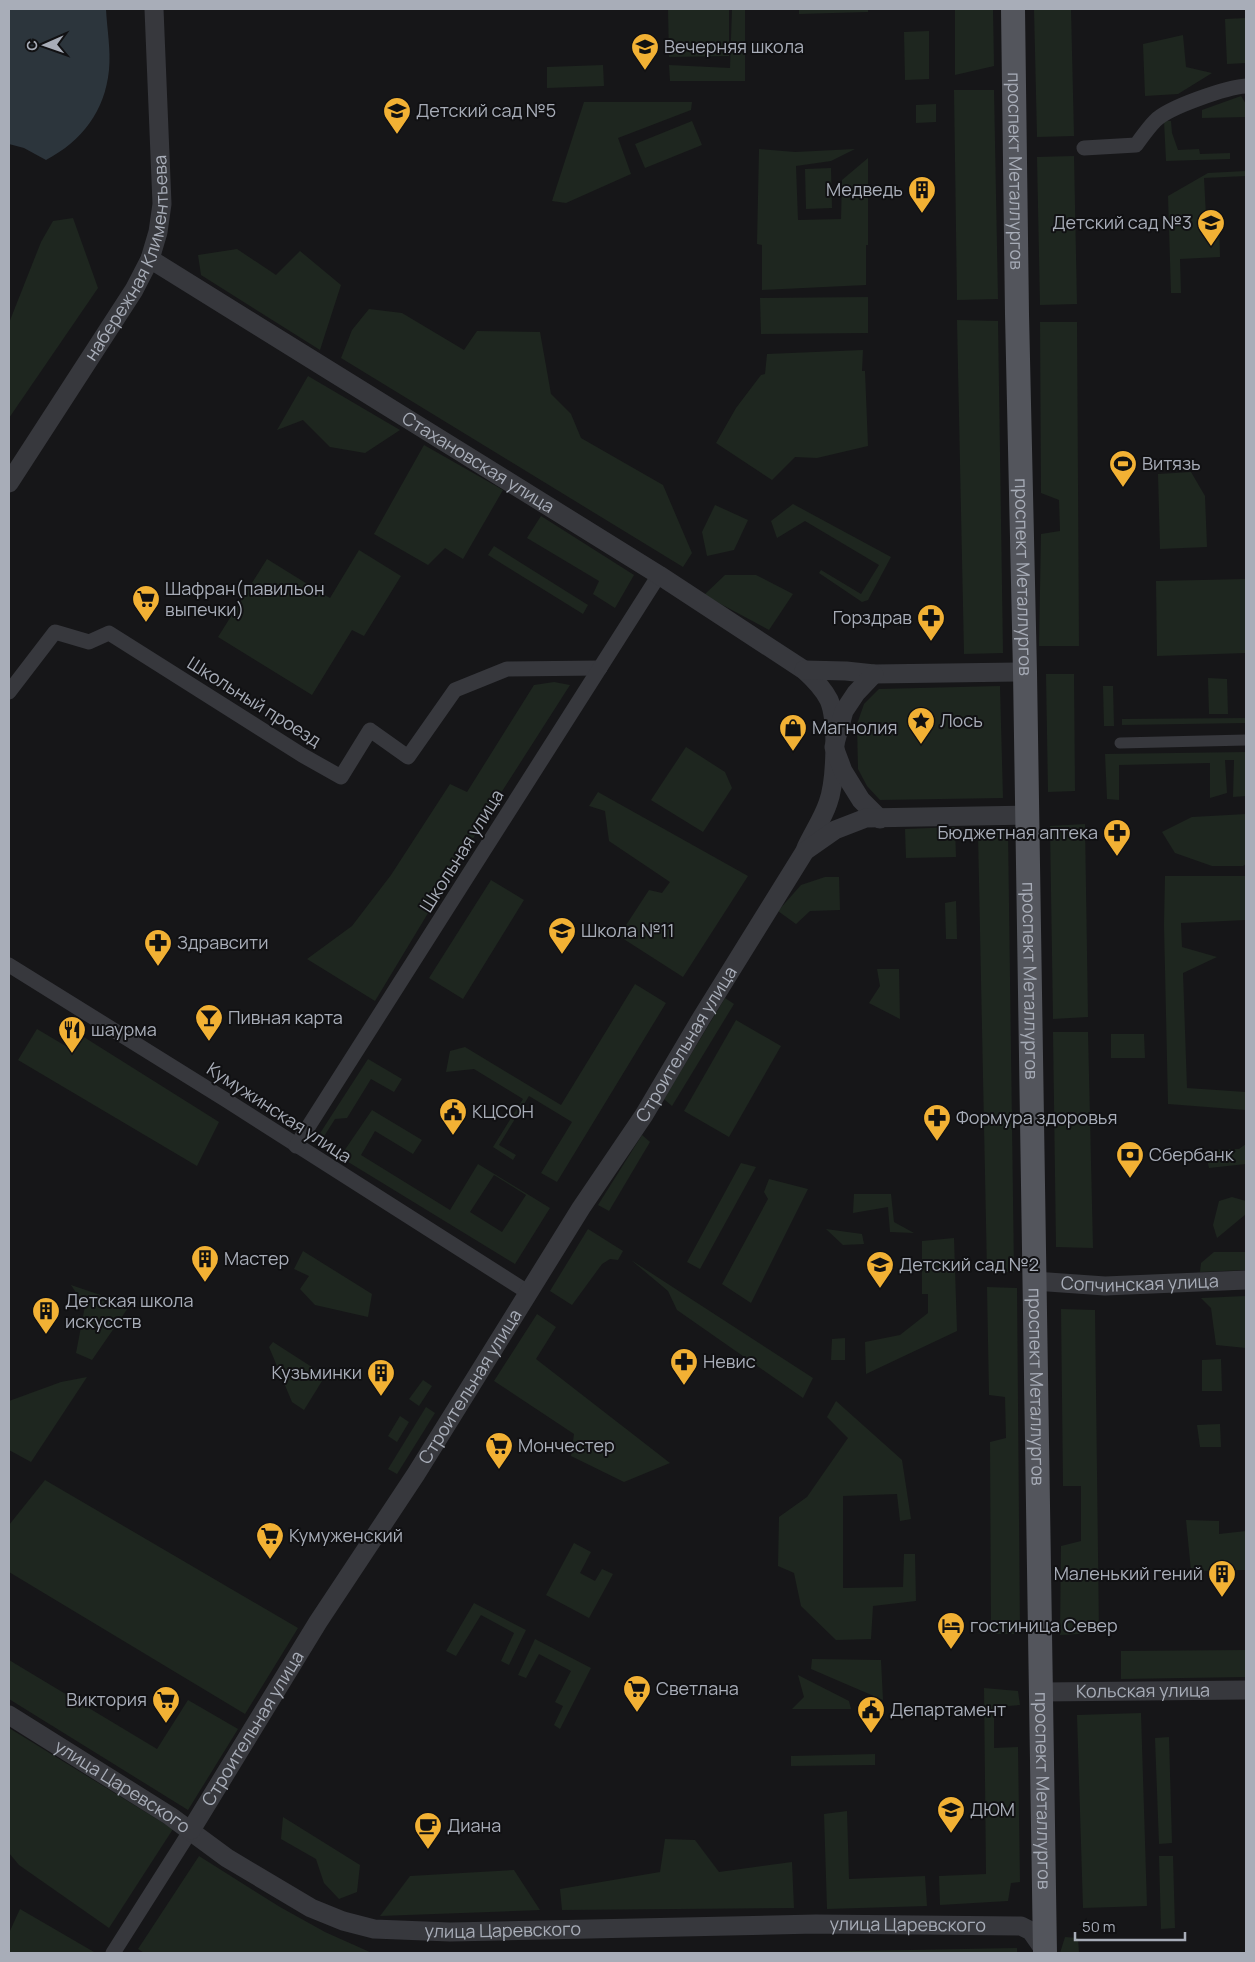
<svg xmlns="http://www.w3.org/2000/svg" width="1255" height="1962" viewBox="0 0 1255 1962" font-family="Manrope,sans-serif">
	<rect width="100%" height="100%" fill="#161618"/>
	<g fill="#1e261f" fill-rule="evenodd">
		<polygon points="668,9 729,9 729,56 669,57"/>
		<polygon points="732,9 745,9 745,81 670,81 669,65 730,68"/>
		<polygon points="799,9 868,9 868,12 799,14"/>
		<polygon points="955,9 993,9 994,66 955,75"/>
		<polygon points="1034,9 1071,9 1074,136 1037,137"/>
		<polygon points="1246,18 1246,63 1227,64 1225,19"/>
		<polygon points="929,31 929,79 905,80 904,32"/>
		<polygon points="1183,35 1186,67 1212,73 1178,94 1145,96 1143,44"/>
		<polygon points="603,65 604,86 547,88 547,67"/>
		<polygon points="954,90 994,90 998,299 957,300"/>
		<polygon points="1241,96 1246,104 1246,117 1202,118 1202,110"/>
		<polygon points="584,102 692,102 691,110 618,138 631,174 566,203 552,201"/>
		<polygon points="936,104 936,122 916,123 916,105"/>
		<polygon points="692,121 702,145 645,168 635,144"/>
		<polygon points="1164,121 1171,121 1172,133 1178,150 1199,149 1200,154 1230,153 1230,159 1166,161"/>
		<polygon points="759,149 795,152 855,149 831,161 796,166 798,220 841,219 842,180 868,158 868,245 866,245 866,285 762,290 762,245 757,244"/>
		<polygon points="1074,156 1077,304 1040,305 1037,157"/>
		<polygon points="831,168 832,208 806,209 805,169"/>
		<polygon points="1246,171 1246,176 1204,178 1206,216 1219,215 1220,257 1180,259 1181,293 1171,293 1168,196 1208,173"/>
		<polygon points="73,218 98,288 9,418 9,323 41,242 53,221"/>
		<polygon points="237,249 276,275 300,251 341,285 320,350 201,275 198,255"/>
		<polygon points="868,297 868,333 761,334 760,298"/>
		<polygon points="369,309 402,313 464,350 477,331 540,332 551,394 571,414 581,438 663,485 692,553 683,567 341,358 352,330"/>
		<polygon points="957,320 998,321 1003,653 964,654"/>
		<polygon points="1040,322 1077,322 1079,646 1039,646 1041,534 1060,531 1059,500 1041,493"/>
		<polygon points="863,350 862,371 865,371 868,446 817,458 795,457 772,480 716,443 736,408 761,375 765,374 767,354"/>
		<polygon points="308,376 400,430 365,453 330,447 303,420 277,430"/>
		<polygon points="424,445 503,490 463,559 445,548 428,565 374,534"/>
		<polygon points="1191,472 1205,496 1207,547 1160,549 1158,474"/>
		<polygon points="793,504 891,557 868,600 862,602 819,573 821,570 861,594 879,565 805,521 777,538 771,521"/>
		<polygon points="715,505 748,520 734,550 707,556 702,532"/>
		<polygon points="541,516 634,575 615,608 593,594 599,581 527,538"/>
		<polygon points="494,546 588,605 583,614 488,555"/>
		<polygon points="359,550 401,576 364,636 352,630 312,695 218,637 267,559 330,598"/>
		<polygon points="725,575 756,575 793,594 769,630 704,595"/>
		<polygon points="1246,579 1246,653 1157,656 1156,581"/>
		<polygon points="1046,674 1074,674 1075,791 1048,792"/>
		<polygon points="1208,678 1227,679 1228,714 1209,714"/>
		<polygon points="554,682 570,685 492,807 375,1001 307,959 352,926 391,875 450,784 467,792 534,685"/>
		<polygon points="1000,686 1003,798 880,800 867,786 858,769 857,724 864,704 879,689"/>
		<polygon points="1103,686 1113,686 1114,726 1104,726"/>
		<polygon points="1246,718 1246,723 1122,725 1122,719"/>
		<polygon points="686,747 725,772 732,788 703,832 651,800"/>
		<polygon points="1246,752 1246,796 1233,797 1234,760 1225,760 1227,793 1210,798 1210,763 1119,765 1119,800 1107,799 1105,754"/>
		<polygon points="598,792 748,876 683,977 619,936 649,890 662,893 670,882 609,841 605,811 589,806"/>
		<polygon points="1246,814 1246,864 1243,866 1212,866 1175,853 1162,832 1192,817"/>
		<polygon points="1085,824 1088,1017 1053,1019 1050,826"/>
		<polygon points="955,827 956,857 906,858 905,829"/>
		<polygon points="1008,831 1014,1272 987,1272 978,833"/>
		<polygon points="1165,876 1246,876 1246,920 1181,923 1182,947 1217,957 1183,973 1187,1088 1246,1092 1246,1110 1168,1104 1164,925"/>
		<polygon points="825,877 839,877 840,910 810,911 796,924 778,911 801,885"/>
		<polygon points="491,880 524,900 463,999 429,978"/>
		<polygon points="956,901 957,939 946,939 945,903"/>
		<polygon points="877,969 899,969 900,1019 869,1003 880,986"/>
		<polygon points="635,984 666,1003 557,1182 541,1173 572,1122 529,1096 499,1145 516,1155 513,1160 493,1147 523,1099 474,1069 446,1072 450,1051 465,1047 561,1105"/>
		<polygon points="725,998 734,1004 672,1106 664,1099"/>
		<polygon points="736,1020 781,1046 729,1137 684,1111"/>
		<polygon points="37,1029 69,1048 79,1034 219,1122 197,1166 18,1060"/>
		<polygon points="1053,1032 1088,1032 1093,1248 1056,1247"/>
		<polygon points="1111,1034 1144,1034 1145,1058 1111,1058"/>
		<polygon points="368,1059 402,1079 394,1092 371,1079 347,1118 335,1119 321,1141 317,1138"/>
		<path d="M372 1110 422 1140 413 1154 375 1131 361 1155 450 1210 478 1164 550 1208 515 1264 340 1157ZM494 1175 526 1195 502 1232 470 1212Z"/>
		<polygon points="642,1135 650,1142 609,1211 598,1205"/>
		<polygon points="1246,1144 1246,1164 1209,1168 1205,1150 1239,1149"/>
		<polygon points="741,1163 756,1167 700,1269 687,1262"/>
		<polygon points="769,1179 808,1189 751,1303 722,1284 768,1199 764,1192"/>
		<polygon points="854,1194 891,1194 894,1222 914,1233 890,1232 888,1207 853,1213"/>
		<polygon points="1232,1197 1246,1201 1246,1214 1217,1238 1213,1225 1219,1201"/>
		<polygon points="588,1229 623,1251 618,1260 610,1259 602,1264 572,1305 550,1291"/>
		<polygon points="826,1229 862,1234 864,1244 843,1245"/>
		<polygon points="954,1238 957,1331 866,1374 865,1342 900,1335 928,1313 928,1294 922,1294 922,1241"/>
		<polygon points="303,1251 372,1294 368,1317 315,1305 300,1289 309,1276 294,1269"/>
		<polygon points="1214,1252 1246,1252 1246,1270 1200,1272 1201,1263"/>
		<polygon points="631,1260 813,1378 803,1398 677,1310 668,1291"/>
		<polygon points="71,1285 130,1305 92,1360 76,1353 85,1306"/>
		<polygon points="987,1287 1017,1288 1020,1634 991,1634 990,1442 1006,1438 1005,1397 989,1395"/>
		<polygon points="1246,1296 1246,1348 1216,1345 1211,1308 1201,1298"/>
		<polygon points="1061,1309 1095,1310 1099,1633 1060,1635 1061,1546 1081,1541 1081,1486 1063,1486"/>
		<polygon points="537,1314 556,1327 536,1359 670,1463 624,1482 571,1456 574,1434 494,1381"/>
		<polygon points="845,1338 845,1360 831,1360 832,1339"/>
		<polygon points="273,1342 318,1371 322,1381 304,1410 292,1402 269,1347"/>
		<polygon points="1221,1359 1222,1391 1202,1391 1202,1360"/>
		<polygon points="87,1377 31,1462 9,1450 9,1401 61,1382"/>
		<polygon points="423,1380 432,1386 419,1406 409,1399"/>
		<polygon points="836,1401 902,1460 911,1519 900,1521 897,1494 843,1496 843,1588 903,1587 904,1554 915,1554 916,1601 873,1606 871,1639 836,1640 801,1606 794,1573 778,1566 779,1517 807,1497 848,1438 827,1417"/>
		<polygon points="426,1407 435,1413 397,1474 388,1469"/>
		<polygon points="400,1416 409,1422 397,1442 388,1436"/>
		<polygon points="1220,1424 1221,1447 1200,1447 1197,1425"/>
		<polygon points="45,1480 298,1628 245,1714 9,1572 9,1525"/>
		<polygon points="1186,1520 1219,1521 1219,1534 1246,1531 1246,1570 1191,1571"/>
		<polygon points="574,1543 591,1552 580,1573 595,1581 602,1569 613,1574 589,1618 546,1595"/>
		<polygon points="474,1603 526,1630 509,1665 501,1661 514,1633 481,1615 456,1656 446,1651"/>
		<polygon points="535,1639 591,1668 560,1729 554,1725 563,1706 555,1702 571,1671 539,1654 526,1678 518,1675"/>
		<polygon points="1246,1650 1246,1677 1121,1679 1121,1651"/>
		<polygon points="812,1659 881,1660 883,1700 811,1669"/>
		<polygon points="9,1660 157,1749 188,1700 238,1729 188,1810 9,1699"/>
		<polygon points="798,1675 849,1701 851,1709 792,1709 804,1697"/>
		<polygon points="984,1688 1018,1691 1020,1705 994,1707 994,1748 1018,1747 1020,1882 1011,1883 1008,1901 940,1905 939,1876 986,1874"/>
		<polygon points="1141,1713 1147,1906 1083,1908 1077,1715"/>
		<polygon points="9,1728 173,1829 109,1928 19,1865 9,1853"/>
		<polygon points="1169,1737 1172,1843 1159,1844 1155,1738"/>
		<polygon points="875,1754 875,1765 791,1766 791,1756"/>
		<polygon points="847,1811 849,1879 925,1876 927,1906 827,1909 824,1814"/>
		<polygon points="283,1817 360,1865 357,1892 339,1899 324,1883 316,1859 281,1839"/>
		<polygon points="665,1839 695,1840 719,1872 792,1862 794,1908 562,1910 560,1889 660,1872"/>
		<polygon points="199,1856 280,1907 325,1932 372,1953 144,1953 138,1949"/>
		<polygon points="1159,1856 1173,1856 1175,1928 1161,1929"/>
		<polygon points="514,1870 540,1910 380,1916 410,1876"/>
		<polygon points="20,1909 94,1952 92,1953 9,1953 9,1933"/>
		<polygon points="1065,1937 1078,1938 1079,1953 1060,1953"/>
		<polygon points="1017,1948 1017,1953 724,1953 746,1953"/>
	</g>
	<path fill="#2c353c" d="M9 9H106C107 29 111 50 109 70 105 111 82 141 46 160L24 148 9 144Z"/>
	<g fill="none" stroke-linecap="round" stroke-linejoin="round">
		<polyline stroke="#37383d" stroke-width="11" points="1120,743 1246,740"/>
		<g stroke="#37383d" stroke-width="15">
			<path d="M1084 148 1136 145C1142 137 1148 128 1155 121 1168 107 1228 87 1246 86"/>
			<polyline points="9,692 55,632 89,642 109,633 302,755 341,777 370,730 408,757 455,690 507,669 600,668"/>
			<polyline points="9,965 226,1100 529,1293"/>
			<polyline points="296,1146 659,575"/>
			<polyline points="113,1953 191,1830"/>
		</g>
		<g stroke="#37383d" stroke-width="19">
			<path id="s1" d="M150 259 659 575 804 670C814 679 823 688 829 700 838 721 836 781 828 803 823 818 813 833 806 848"/>
			<path id="s2" d="M9 483 134 290 150 259 158 232 162 204 154 9"/>
			<polyline points="804,670 846,671 874,674 1025,672"/>
			<polyline points="874,674 856,693 844,711 834,747 843,771 851,784 861,800 880,819"/>
			<path id="s3" d="M1034 1281 1105 1286 1246 1280"/>
			<path id="s4" d="M1041 1692 1246 1690"/>
			<path id="s5" d="M9 1715 170 1816 227 1858 311 1908 343 1921 374 1929 450 1932 816 1924 1021 1926 1031 1931 1045 1951"/>
			<path id="s6" d="M191 1830 318 1622 416 1474 581 1208 644 1115 702 1017 805 851 835 830 866 818 1027 815"/>
		</g>
		<path stroke="#53555c" stroke-width="24" id="s7" d="M1013 9 1017 314 1025 672 1045 1953"/>
	</g>
	<defs>
		<symbol id="school-pin" viewBox="-11 -11 22 30"><path d="M0 17L-7.5 6A9.5 9.5 0 1 1 7.5 6Z" fill="#f2b134" stroke="#111113"/><path d="M0-5L7-2L0 1L-7-2ZM-4 1L0 2.5L4 1V4Q0 6-4 4Z" fill="#111"/></symbol>
		<symbol id="building-pin" viewBox="-11 -11 22 30"><path d="M0 17L-7.5 6A9.5 9.5 0 1 1 7.5 6Z" fill="#f2b134" stroke="#111113"/><path d="M-4-6H4V6H1V3H-1V6H-4ZM-2.5-4.3h1.7v1.8h-1.7ZM.8-4.3h1.7v1.8H.8ZM-2.5-1h1.7V.8h-1.7ZM.8-1h1.7V.8H.8Z" fill="#111"/></symbol>
		<symbol id="stadium-pin" viewBox="-11 -11 22 30"><path d="M0 17L-7.5 6A9.5 9.5 0 1 1 7.5 6Z" fill="#f2b134" stroke="#111113"/><path d="M0-5a6.5 5 0 1 0 0 10a6.5 5 0 1 0 0-10ZM-3.5-1.8h7v3.6h-7Z" fill="#111"/></symbol>
		<symbol id="supermarket-pin" viewBox="-11 -11 22 30"><path d="M0 17L-7.5 6A9.5 9.5 0 1 1 7.5 6Z" fill="#f2b134" stroke="#111113"/><path d="M-6-5.5h2.5l.6 2H6L4.5 2H-2.5L-4.4-4H-6ZM-1.5 3.2a1.3 1.3 0 1 0 .1 0ZM3 3.2a1.3 1.3 0 1 0 .1 0Z" fill="#111"/></symbol>
		<symbol id="pharmacy-pin" viewBox="-11 -11 22 30"><path d="M0 17L-7.5 6A9.5 9.5 0 1 1 7.5 6Z" fill="#f2b134" stroke="#111113"/><path d="M-2-6h4v4h4v4h-4v4h-4v-4h-4v-4h4Z" fill="#111"/></symbol>
		<symbol id="sight-pin" viewBox="-11 -11 22 30"><path d="M0 17L-7.5 6A9.5 9.5 0 1 1 7.5 6Z" fill="#f2b134" stroke="#111113"/><path d="M0-6L1.8-2.2L6-1.7L2.9 1.2L3.7 5.4L0 3.3L-3.7 5.4L-2.9 1.2L-6-1.7L-1.8-2.2Z" fill="#111"/></symbol>
		<symbol id="shop-pin" viewBox="-11 -11 22 30"><path d="M0 17L-7.5 6A9.5 9.5 0 1 1 7.5 6Z" fill="#f2b134" stroke="#111113"/><path d="M-5-2.5h2.3a2.7 3.5 0 0 1 5.4 0H5L5.5 6h-11ZM-1.5-2.5h3a1.5 2.3 0 0 0-3 0Z" fill="#111"/></symbol>
		<symbol id="bar-pin" viewBox="-11 -11 22 30"><path d="M0 17L-7.5 6A9.5 9.5 0 1 1 7.5 6Z" fill="#f2b134" stroke="#111113"/><path d="M-6-5H6L.8 .8V4.5H3.5V6h-7V4.5H-.8V.8Z" fill="#111"/></symbol>
		<symbol id="restaurant-pin" viewBox="-11 -11 22 30"><path d="M0 17L-7.5 6A9.5 9.5 0 1 1 7.5 6Z" fill="#f2b134" stroke="#111113"/><path d="M-5-6h1v4h1v-4h1v4h1v-4h1v5L-1.5 .5V6h-2V.5L-5-1ZM5-6V6H3V1.5H1.5Q1.5-4 5-6Z" fill="#111"/></symbol>
		<symbol id="civic-pin" viewBox="-11 -11 22 30"><path d="M0 17L-7.5 6A9.5 9.5 0 1 1 7.5 6Z" fill="#f2b134" stroke="#111113"/><path d="M-.6-6.5H3V-4.5H.6V-3L4-1V1h2V6H-6V1h2V-1L-.6-3ZM-1.2 2.5V6h2.4V2.5Z" fill="#111"/></symbol>
		<symbol id="bank-pin" viewBox="-11 -11 22 30"><path d="M0 17L-7.5 6A9.5 9.5 0 1 1 7.5 6Z" fill="#f2b134" stroke="#111113"/><path d="M-6-4H6V4H-6ZM0-2.3a2.3 2.3 0 1 0 0 4.6a2.3 2.3 0 1 0 0-4.6Z" fill="#111"/></symbol>
		<symbol id="hotel-pin" viewBox="-11 -11 22 30"><path d="M0 17L-7.5 6A9.5 9.5 0 1 1 7.5 6Z" fill="#f2b134" stroke="#111113"/><path d="M-6-4.5h1.5V1H6V5H4.5V3h-9V5H-6ZM-4 0a1.8 1.8 0 1 1 3.6 0ZM.5 0V-2.5h3Q6-2.5 6 0Z" fill="#111"/></symbol>
		<symbol id="cafe-pin" viewBox="-11 -11 22 30"><path d="M0 17L-7.5 6A9.5 9.5 0 1 1 7.5 6Z" fill="#f2b134" stroke="#111113"/><path d="M-5.5-4.5H6V0H3Q3 3.5 0 3.5H-2.5Q-5.5 3.5-5.5 0ZM3-3.2v2h1.7v-2ZM-6 4.5H4V6H-6Z" fill="#111"/></symbol>
	</defs>
	<g fill-rule="evenodd">
		<use href="#school-pin" x="629" y="31" width="32" height="43"/>
		<use href="#school-pin" x="381" y="95" width="32" height="43"/>
		<use href="#building-pin" x="906" y="174" width="32" height="43"/>
		<use href="#school-pin" x="1195" y="207" width="32" height="43"/>
		<use href="#stadium-pin" x="1107" y="448" width="32" height="43"/>
		<use href="#supermarket-pin" x="130" y="583" width="32" height="43"/>
		<use href="#pharmacy-pin" x="915" y="602" width="32" height="43"/>
		<use href="#sight-pin" x="905" y="705" width="32" height="43"/>
		<use href="#shop-pin" x="777" y="712" width="32" height="43"/>
		<use href="#pharmacy-pin" x="1101" y="817" width="32" height="43"/>
		<use href="#school-pin" x="546" y="915" width="32" height="43"/>
		<use href="#pharmacy-pin" x="142" y="927" width="32" height="43"/>
		<use href="#bar-pin" x="193" y="1002" width="32" height="43"/>
		<use href="#restaurant-pin" x="56" y="1014" width="32" height="43"/>
		<use href="#civic-pin" x="437" y="1096" width="32" height="43"/>
		<use href="#pharmacy-pin" x="921" y="1102" width="32" height="43"/>
		<use href="#bank-pin" x="1114" y="1139" width="32" height="43"/>
		<use href="#building-pin" x="189" y="1243" width="32" height="43"/>
		<use href="#school-pin" x="864" y="1249" width="32" height="43"/>
		<use href="#building-pin" x="30" y="1295" width="32" height="43"/>
		<use href="#pharmacy-pin" x="668" y="1346" width="32" height="43"/>
		<use href="#building-pin" x="365" y="1357" width="32" height="43"/>
		<use href="#supermarket-pin" x="483" y="1430" width="32" height="43"/>
		<use href="#supermarket-pin" x="254" y="1520" width="32" height="43"/>
		<use href="#building-pin" x="1206" y="1558" width="32" height="43"/>
		<use href="#hotel-pin" x="935" y="1610" width="32" height="43"/>
		<use href="#supermarket-pin" x="621" y="1673" width="32" height="43"/>
		<use href="#supermarket-pin" x="150" y="1684" width="32" height="43"/>
		<use href="#civic-pin" x="855" y="1694" width="32" height="43"/>
		<use href="#school-pin" x="935" y="1794" width="32" height="43"/>
		<use href="#cafe-pin" x="412" y="1810" width="32" height="43"/>
	</g>
	<g text-anchor="middle" stroke-width="4" stroke-linejoin="round" paint-order="stroke">
		<g font-size="18" fill="#a8adb8" stroke="#111113" text-anchor="start">
			<text x="664" y="53">Вечерняя школа</text>
			<text x="416" y="117">Детский сад №5</text>
			<text x="903" y="196" text-anchor="end">Медведь</text>
			<text x="1192" y="229" text-anchor="end">Детский сад №3</text>
			<text x="1142" y="470">Витязь</text>
			<text x="165" y="595">Шафран(павильон<tspan x="165" dy="21">выпечки)</tspan></text>
			<text x="912" y="624" text-anchor="end">Горздрав</text>
			<text x="940" y="727">Лось</text>
			<text x="812" y="734">Магнолия</text>
			<text x="1098" y="839" text-anchor="end">Бюджетная аптека</text>
			<text x="581" y="937">Школа №11</text>
			<text x="177" y="949">Здравсити</text>
			<text x="228" y="1024">Пивная карта</text>
			<text x="91" y="1036">шаурма</text>
			<text x="472" y="1118">КЦСОН</text>
			<text x="956" y="1124">Формура здоровья</text>
			<text x="1149" y="1161">Сбербанк</text>
			<text x="224" y="1265">Мастер</text>
			<text x="899" y="1271">Детский сад №2</text>
			<text x="65" y="1307">Детская школа<tspan x="65" dy="21">искусств</tspan></text>
			<text x="703" y="1368">Невис</text>
			<text x="362" y="1379" text-anchor="end">Кузьминки</text>
			<text x="518" y="1452">Мончестер</text>
			<text x="289" y="1542">Кумуженский</text>
			<text x="1203" y="1580" text-anchor="end">Маленький гений</text>
			<text x="970" y="1632">гостиница Север</text>
			<text x="656" y="1695">Светлана</text>
			<text x="147" y="1706" text-anchor="end">Виктория</text>
			<text x="890" y="1716">Департамент</text>
			<text x="970" y="1816">ДЮМ</text>
			<text x="447" y="1832">Диана</text>
		</g>
		<g font-size="18" fill="#a8adb8" stroke="#111113">
			<text dy="6" stroke="none"><textPath href="#s7" startOffset="162">проспект Металлургов</textPath></text>
			<text dy="6" stroke="none"><textPath href="#s2" startOffset="259">набережная Климентьева</textPath></text>
			<text dy="6" stroke="none"><textPath href="#s1" startOffset="386">Стахановская улица</textPath></text>
			<text dy="6" stroke="none"><textPath href="#s7" startOffset="568">проспект Металлургов</textPath></text>
			<text transform="translate(254 702) rotate(32)" y="6">Школьный проезд</text>
			<text transform="translate(462 851) rotate(-58)" y="6">Школьная улица</text>
			<text dy="6" stroke="none"><textPath href="#s7" startOffset="972">проспект Металлургов</textPath></text>
			<text dy="6" stroke="none"><textPath href="#s6" startOffset="929">Строительная улица</textPath></text>
			<text transform="translate(279 1113) rotate(33)" y="6">Кумужинская улица</text>
			<text dy="6" stroke="none"><textPath href="#s3" startOffset="106">Сопчинская улица</textPath></text>
			<text dy="6" stroke="none"><textPath href="#s7" startOffset="1378">проспект Металлургов</textPath></text>
			<text dy="6" stroke="none"><textPath href="#s6" startOffset="524">Строительная улица</textPath></text>
			<text dy="6" stroke="none"><textPath href="#s4" startOffset="102">Кольская улица</textPath></text>
			<text dy="6" stroke="none"><textPath href="#s6" startOffset="119">Строительная улица</textPath></text>
			<text dy="6" stroke="none"><textPath href="#s5" startOffset="134">улица Царевского</textPath></text>
			<text dy="6" stroke="none"><textPath href="#s7" startOffset="1782">проспект Металлургов</textPath></text>
			<text dy="6" stroke="none"><textPath href="#s5" startOffset="959">улица Царевского</textPath></text>
			<text dy="6" stroke="none"><textPath href="#s5" startOffset="554">улица Царевского</textPath></text>
		</g>
	</g>
	<rect width="1255" height="1962" fill="none" stroke="#a8adb8" stroke-width="20"/>
	<g transform="translate(45 45) rotate(268)" stroke="#111113" stroke-width="4" paint-order="stroke">
	<path d="M0-4L9 19L0 12L-9 19Z" fill="#a8adb8"/>
	<text y="-8" font-size="14" font-weight="bold" text-anchor="middle" fill="#a8adb8">С</text>
	</g>
	<path d="M1075 1932v8h110v-8" fill="none" stroke="#a8adb8" stroke-width="2.5"/>
	<text x="1082" y="1932" font-size="15" fill="#a8adb8" stroke="#111113" stroke-width="4" paint-order="stroke">50 m</text>
</svg>
